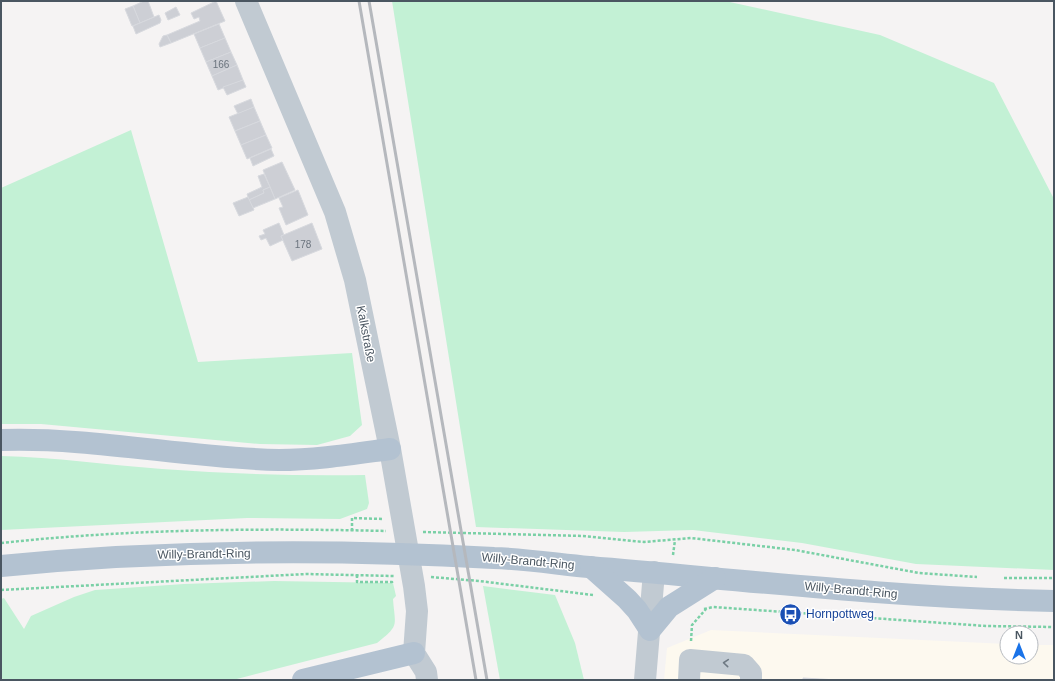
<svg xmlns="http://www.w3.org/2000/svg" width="1055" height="681" viewBox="0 0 1055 681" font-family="Arial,sans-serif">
	<rect width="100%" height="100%" fill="#f5f3f3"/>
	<polygon fill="#fdf9ef" points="711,630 1007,644 1007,657 1031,657 1031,645 1054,645 1054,680 664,680 667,648"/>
	<g fill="#c3f1d5">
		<polygon points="392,1 725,1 880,35 994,83 1054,199 1054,570 916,564 802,543 693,530 624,532 476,527"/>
		<polygon points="131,130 198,362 352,353 362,425 350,436 317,445 260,444 41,424 1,424 1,188"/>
		<path d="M1 456C55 457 108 465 162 469 230 474 297 476 365 475L369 503 367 509 340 519 247 518 1 530Z"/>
		<path d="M274 581 393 583 396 596 393 599C395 626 400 625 377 643L233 680H5L1 678V599L4 598 24 629 31 616 74 597 95 590 184 584Z"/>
		<polygon points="483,586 555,595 575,643 584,680 500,680"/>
	</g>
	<g fill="#cdcfd5" stroke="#d7d9de">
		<polygon points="144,1 148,1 154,17 140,23 133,6"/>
		<polygon points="216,1 225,21 171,43 167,35 200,21 199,17 194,19 191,13"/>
		<polygon points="133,6 140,23 132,26 125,9"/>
		<polygon points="176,7 180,15 168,20 165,13"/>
		<polygon points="159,15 161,20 160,23 136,34 133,26"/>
		<polygon points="219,24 225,38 200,48 194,34"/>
		<polygon points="167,35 171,43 160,47 159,44 163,36"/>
		<polygon points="225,38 231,52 206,62 200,48"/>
		<polygon points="231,52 237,65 212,76 206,62"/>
		<polygon points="237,65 243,80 218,90 212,76"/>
		<polygon points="243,80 246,87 227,95 223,87"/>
		<polygon points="251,99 254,107 238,114 234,106"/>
		<polygon points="254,107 260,121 235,131 229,117"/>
		<polygon points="260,121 266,135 241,145 235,131"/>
		<polygon points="266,135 272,148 247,159 241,145"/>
		<polygon points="271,149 274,156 253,166 250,158"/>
		<polygon points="282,162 295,190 275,199 263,170"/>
		<polygon points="264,174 270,187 263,190 264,193 249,200 247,194 262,187 258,176"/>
		<polygon points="270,187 275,199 253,208 249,200 264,193 263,190"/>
		<polygon points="298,190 308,215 286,225 279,208 283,207 279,198"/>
		<polygon points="248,197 254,210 239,216 233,203"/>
		<polygon points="279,223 284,235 281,236 283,240 270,246 266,238 261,240 259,236 265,234 263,230"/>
		<polygon points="312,223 322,249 292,261 281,236"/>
		<polygon points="803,678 837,680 803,680"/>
	</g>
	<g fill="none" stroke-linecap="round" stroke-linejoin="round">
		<g stroke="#7ad0a6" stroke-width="2.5" stroke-dasharray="3 2" stroke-linecap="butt">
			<polyline points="352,531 352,518 383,519"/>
			<polyline points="423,532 583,536 644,542 691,538 795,550 919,573 977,577"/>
			<path d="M1 543C129 529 258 528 386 531"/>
			<polyline points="673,555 675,540"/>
			<polyline points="357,575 357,582 392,582 392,584"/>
			<polyline points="431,577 479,581 593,595"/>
			<polyline points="1004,578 1054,578"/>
			<polyline points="1,590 306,574 394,576"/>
			<polyline points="704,609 713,607 986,626 1054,627"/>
			<polyline points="691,641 692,625 706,609"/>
		</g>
		<g stroke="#c1cad2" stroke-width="22">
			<polyline points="246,1 335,212 355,280 390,449 414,586 417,611 414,653 426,672 427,680"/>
			<polyline points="645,680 654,572"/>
			<polyline points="689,680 690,660 744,665 751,673 751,680"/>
		</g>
		<g stroke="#b3c2d1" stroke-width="22">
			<path d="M1 440C94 437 186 458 279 460 316 460 353 454 390 449"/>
			<path d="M1 566C165 550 330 549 494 558 525 559 557 564 589 567 744 580 898 598 1054 601"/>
			<polyline points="591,567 627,599 637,610 650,630 669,607 715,578"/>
			<polyline points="303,680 414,653"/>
		</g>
		<g stroke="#b5b8bd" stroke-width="3">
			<polyline points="359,1 476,680"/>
			<polyline points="369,1 487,680"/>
		</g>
	</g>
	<defs><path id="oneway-chevron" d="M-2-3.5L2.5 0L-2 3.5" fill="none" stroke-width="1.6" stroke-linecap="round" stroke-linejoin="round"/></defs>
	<use stroke="#6e7983" href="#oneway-chevron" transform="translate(726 663) rotate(-175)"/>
	<defs>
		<symbol id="bus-disc" viewBox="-11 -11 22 22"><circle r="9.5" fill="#1a4fb4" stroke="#fff"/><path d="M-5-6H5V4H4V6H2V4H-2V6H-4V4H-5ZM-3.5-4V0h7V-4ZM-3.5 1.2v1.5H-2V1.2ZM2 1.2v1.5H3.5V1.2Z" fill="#fff"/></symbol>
	</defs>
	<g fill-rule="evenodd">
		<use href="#bus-disc" x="778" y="602" width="25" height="25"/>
	</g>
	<g text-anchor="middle" stroke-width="3" stroke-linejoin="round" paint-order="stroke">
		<g font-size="10" fill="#6b747e">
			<text x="221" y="68">166</text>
			<text x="303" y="248">178</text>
		</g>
		<g font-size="12" fill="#4a5661" stroke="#fff">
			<text transform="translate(366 334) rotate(79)" y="4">Kalkstraße</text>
			<text transform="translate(204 554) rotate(-1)" y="4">Willy-Brandt-Ring</text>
			<text transform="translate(528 561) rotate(5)" y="4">Willy-Brandt-Ring</text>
			<text transform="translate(851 590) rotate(5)" y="4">Willy-Brandt-Ring</text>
		</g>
		<g font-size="12" fill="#164399" stroke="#fff" text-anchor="start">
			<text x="806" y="618">Hornpottweg</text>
		</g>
	</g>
	<rect width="1055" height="681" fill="none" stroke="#4a5661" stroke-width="4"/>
	<g transform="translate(1019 645)"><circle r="19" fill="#ffffff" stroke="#b7bbc0"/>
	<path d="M0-3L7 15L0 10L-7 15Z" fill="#1a73e8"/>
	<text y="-6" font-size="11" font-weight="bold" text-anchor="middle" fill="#4a5661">N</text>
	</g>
</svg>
